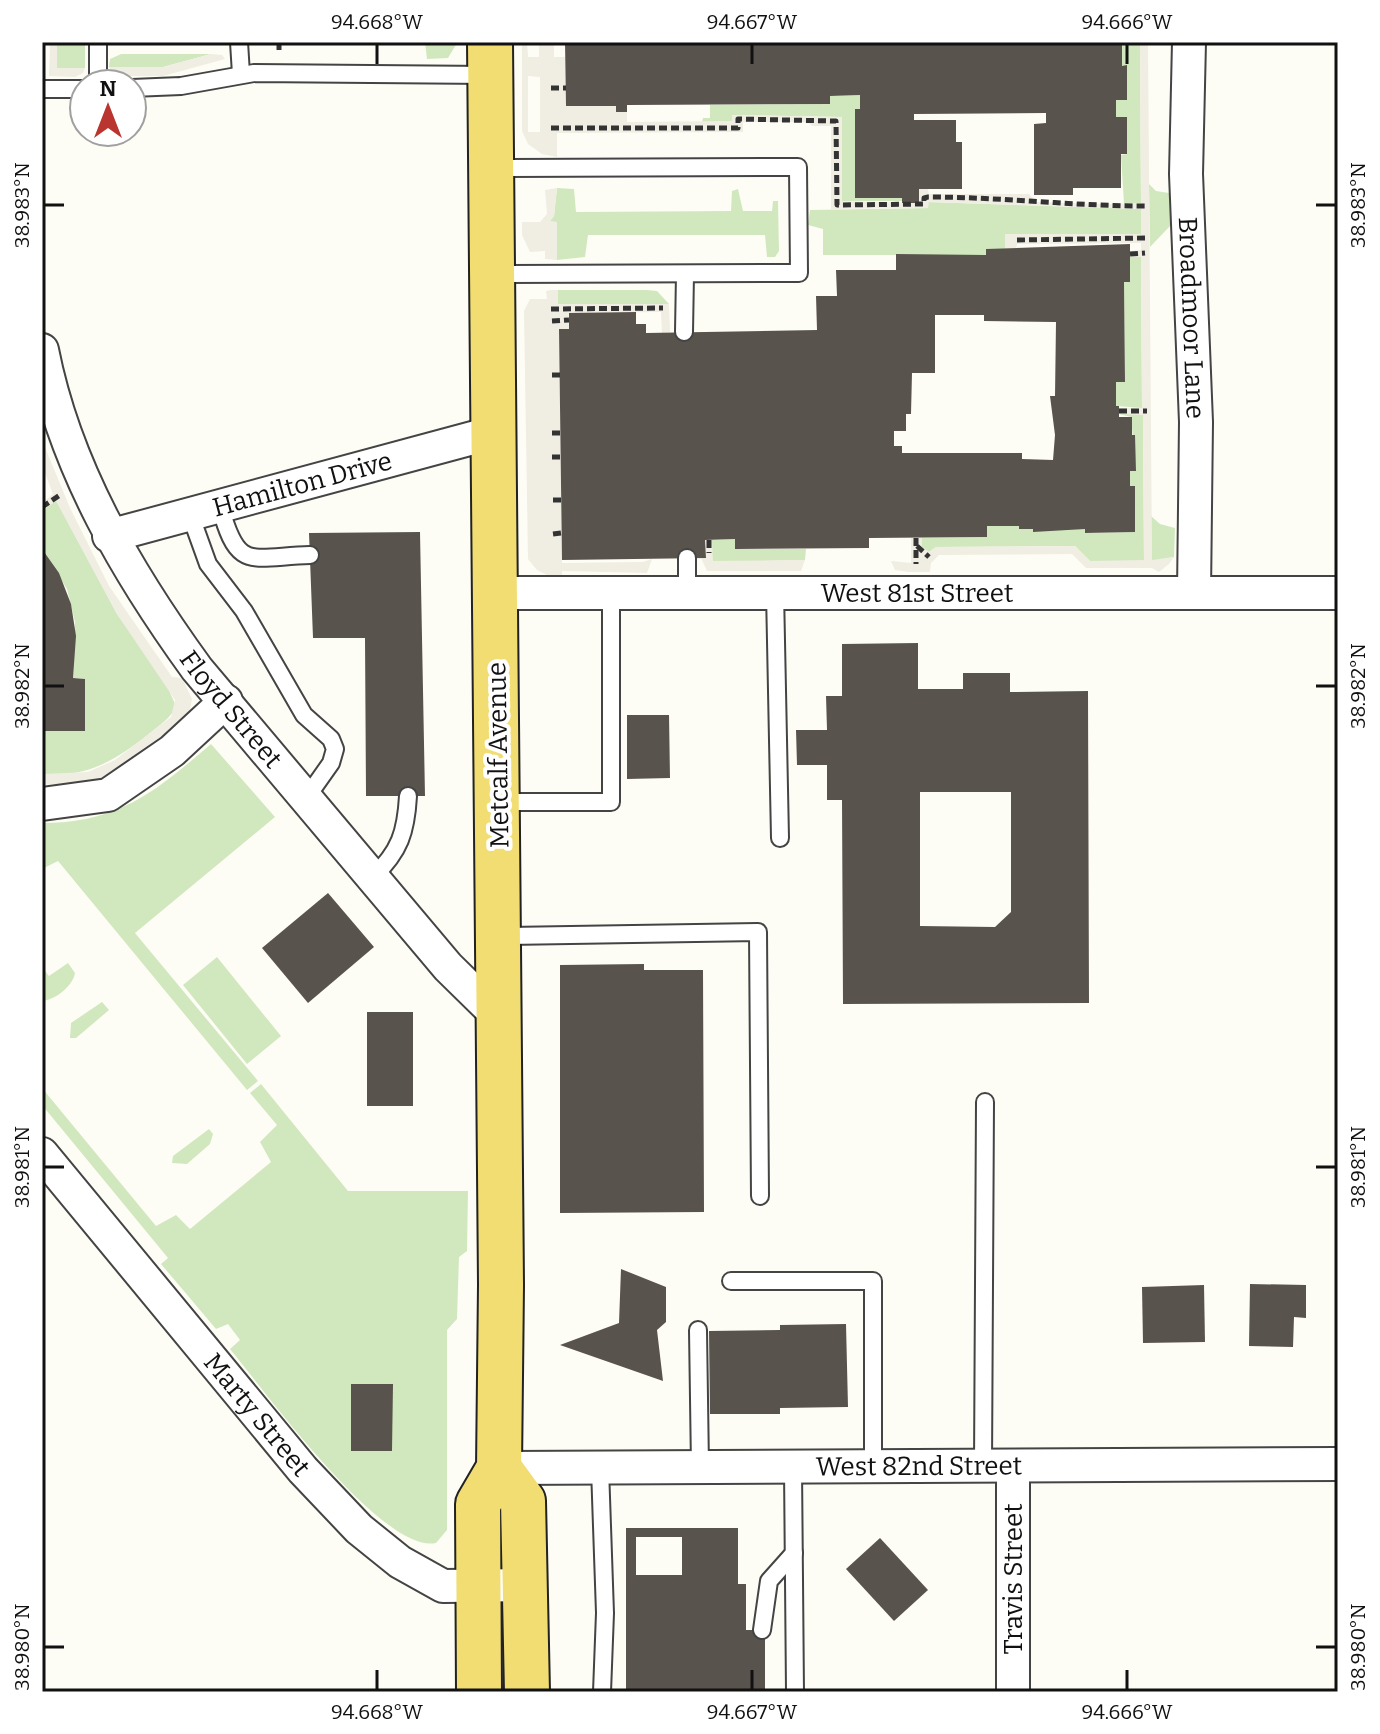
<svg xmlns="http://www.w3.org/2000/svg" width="1380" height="1734" viewBox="0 0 1380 1734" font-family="Bitter,serif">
	<rect width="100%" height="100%" fill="#fefdf5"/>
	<g fill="#d1e8bf">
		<rect x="57" y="42" width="28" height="26"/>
		<polygon points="425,42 457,42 457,43 448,58 427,59"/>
		<polygon points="1122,42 1140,42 1141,204 1124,204 1121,155 1127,154 1116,117 1116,100 1127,100 1127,66 1122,66"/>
		<polygon points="121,54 211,54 163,67 109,67 110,59"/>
		<polygon points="860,95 860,109 855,110 855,197 902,198 902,201 842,201 841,117 733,115 733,121 702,122 703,118 710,118 710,105 829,104 830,96"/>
		<polygon points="1149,184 1156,191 1169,193 1171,225 1150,247"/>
		<polygon points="557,188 574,189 576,212 731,211 732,191 738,189 743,211 772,211 773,201 778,201 779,251 775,257 767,257 765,235 588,235 585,257 557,260 557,222 549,222 554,216"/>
		<polygon points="928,202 1141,209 1141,234 1005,234 1005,249 986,249 986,255 823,255 823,229 808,225 810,210 928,208"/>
		<polygon points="1130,257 1141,257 1142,408 1116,406 1116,382 1125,382 1124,282 1130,282"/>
		<polygon points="558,290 647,290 657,291 669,304 557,304"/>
		<polygon points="1119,414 1143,414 1144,561 1090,561 1075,546 936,547 929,552 922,547 922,538 987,537 987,526 1019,526 1020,529 1085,529 1086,533 1135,532 1135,487 1130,486 1130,471 1136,471 1131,417"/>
		<path d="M56 500 117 614 167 686 176 706C171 718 160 725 150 733 116 760 88 778 42 774V731L85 730V679L73 678 75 622 67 589 42 549V511Z"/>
		<polygon points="1151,516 1160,524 1175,528 1174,557 1152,561"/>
		<polygon points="735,539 736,549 806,549 805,560 712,562 712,540"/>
		<path d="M211 744 275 817 135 933 258 1081 247 1090 58 861 42 869V823C119 823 156 791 211 744Z"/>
		<polygon points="217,957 281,1036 247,1064 183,985"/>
		<path d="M68 963 75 973C73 986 55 1000 42 1001V967L49 976Z"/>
		<polygon points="102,1002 109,1010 76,1038 70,1038 71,1023"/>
		<path d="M261 1084 348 1191H468L467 1251 459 1257 457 1319 447 1330V1530L436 1543C384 1555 264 1390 230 1349L240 1340 228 1324 216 1329 161 1264 168 1258 42 1105V1088L156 1226 176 1215 190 1229 271 1162 260 1142 277 1125 250 1093Z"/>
		<polygon points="209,1129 213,1134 210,1144 187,1164 172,1163 173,1156"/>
	</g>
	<g fill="#f0ede2" fill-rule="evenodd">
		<polygon points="50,42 57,42 57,68 85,68 83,73 75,77 49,76"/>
		<path d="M522 42H527L528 57H539V42H554V57H565L566 106H616V112H627V122L732 121V115L842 117V201L919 203V189H928L929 194H1029L1036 202 1104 204 1141 203 1140 42H1148L1152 560 1174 557 1169 564 1159 572 1152 568H1086L1072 554 939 555 931 563 930 572H908L895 570 891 561 911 563V538H922V547L929 552 936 547 1075 546 1090 561 1144 560 1143 415 1119 414V408H1142L1141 257H1130V251L1141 250V243L1017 244 1016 249H1005V234H1141V209L929 202 928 208 831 209V126H812L808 122H743V132L557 133V157L542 154 528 144 522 131ZM528 76 540 77V132H528Z"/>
		<polygon points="211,54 222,55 225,59 163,76 116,76 109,67 163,67"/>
		<polygon points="557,188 554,216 550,221 557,222 557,260 545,259 545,251 530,252 522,235 522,222 540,222 547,214 545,190"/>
		<polygon points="551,290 558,290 558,304 669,304 670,332 662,333 661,312 569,313 569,329 559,329 562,563 643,562 652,559 647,573 562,571 562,580 555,579 537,570 528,559 524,311 530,299 547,299 546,291"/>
		<polygon points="42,440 70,508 109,586 172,677 182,678 192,699 190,710 180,723 117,772 94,782 42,785 42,774 88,772 115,760 171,717 175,700 117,614 56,501 42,511 42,503 53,494 42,465"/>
		<polygon points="705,540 712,540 713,561 805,560 801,571 707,571 701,558 706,558"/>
	</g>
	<g fill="#59534d" fill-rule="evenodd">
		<polygon points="565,42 1122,42 1122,66 1127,65 1127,100 1116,100 1116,117 1127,117 1127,154 1121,154 1121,188 1073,188 1073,195 1034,195 1034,124 1046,123 1046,113 914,114 914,120 956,120 956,142 962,142 962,189 919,189 919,203 902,203 902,198 855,198 855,109 860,109 860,95 830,96 830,104 627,105 627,112 616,112 616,106 566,106"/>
		<path d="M1130 244V282H1124L1125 382H1116V406H1119V417H1132V435H1135L1136 471H1130V486H1135V532L1085 533V529L1033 532V529H1019V526H987V537L869 538V548L735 549V539L705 540 706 558 562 560 559 329H569V313L636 312V324H646V333L817 330 816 296H837L836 270H896V254L986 255V249ZM935 315H984V321L1056 322 1055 396H1050L1055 435 1053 460 1022 459V453H902V446H894V431H906V414H911L912 373H935Z"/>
		<polygon points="420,532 425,796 366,796 365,638 313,638 309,533"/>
		<polygon points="42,549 59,573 71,604 76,636 73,678 85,679 85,731 42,731"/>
		<path d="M918 643V689H963V673H1010V692L1088 691 1089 1003 843 1004 842 800H827V765H797L796 730H827L826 696H842V644ZM920 792H1011V912L995 927 920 926Z"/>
		<polygon points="627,715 669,715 670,778 627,779"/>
		<polygon points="328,893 374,947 308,1003 262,948"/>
		<polygon points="644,964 644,970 703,970 704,1212 560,1213 560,965"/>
		<rect x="367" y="1012" width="46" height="94"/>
		<polygon points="621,1269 666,1287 666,1322 657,1330 663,1381 560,1345 619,1323"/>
		<polygon points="1250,1284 1306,1285 1306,1318 1294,1317 1293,1347 1249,1346"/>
		<polygon points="1204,1285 1205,1342 1143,1343 1142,1287"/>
		<polygon points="846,1324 848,1407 780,1408 780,1414 710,1414 709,1331 780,1330 780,1325"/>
		<polygon points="351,1384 393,1384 392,1451 351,1451"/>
		<path d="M626 1528H738V1584H746V1630H765V1692H626ZM636 1537H682V1575H636Z"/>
		<polygon points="880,1538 928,1590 894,1621 846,1569"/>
	</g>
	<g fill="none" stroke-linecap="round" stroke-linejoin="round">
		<defs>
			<g id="lane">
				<polyline points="98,42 98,84"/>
				<polyline points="239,42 241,74"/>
				<polyline points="132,88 181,86 254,73 489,75"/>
				<polyline points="42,89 84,89"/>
				<polyline points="493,274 799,273 798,167 493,168"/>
				<polyline points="684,332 685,274"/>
				<path d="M220 506C238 572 249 557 310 555"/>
				<polyline points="190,514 208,564 244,611 304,715 331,739 335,749 331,763 307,797"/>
				<polyline points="687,558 687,592"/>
				<polyline points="775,592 780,838"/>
				<polyline points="500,802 611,802 611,593"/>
				<path d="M373 877C400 851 406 832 408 796"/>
				<polyline points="501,936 758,932 760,1196"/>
				<polyline points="731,1281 873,1281 873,1466"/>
				<polyline points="698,1330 700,1467"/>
				<polyline points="983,1466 985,1102"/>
				<polyline points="600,1468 605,1613 602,1692"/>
				<polyline points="793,1468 795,1692"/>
				<polyline points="762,1630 769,1581 794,1553"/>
			</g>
			<g id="street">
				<path id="s1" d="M1189 42 1186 174 1196 422 1194 593"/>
				<path id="s2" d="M42 350C65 468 128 574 197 669L448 967 500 1018"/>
				<path id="s3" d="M109 536 495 432"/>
				<path id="s4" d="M497 593H1338"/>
				<polyline points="42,804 108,795 172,751 226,701"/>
				<path id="s5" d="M42 1154 303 1470 359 1529 400 1562 443 1586 527 1585"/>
				<path id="s6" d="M499 1468 1338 1464"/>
				<polyline points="1013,1692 1013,1466"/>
			</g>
			<g id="primary">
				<polyline points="499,1468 523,1501 527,1692"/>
				<polyline points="479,1692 478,1504 499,1468 501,1285 490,42"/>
			</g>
		</defs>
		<use href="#lane" stroke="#444" stroke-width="20"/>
		<use href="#street" stroke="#444" stroke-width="36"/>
		<use href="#primary" stroke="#222" stroke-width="48"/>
		<g stroke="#333" stroke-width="5" stroke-dasharray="8 4" stroke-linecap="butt">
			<polyline points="279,42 279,54"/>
			<polyline points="551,88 566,88"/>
			<path d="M551 128H738V119L836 121 837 205 924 204V198L928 197C1002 197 1072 206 1145 206"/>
			<polyline points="1017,240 1145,238"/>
			<polyline points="1130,254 1145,253"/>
			<polyline points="551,309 663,308"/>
			<polyline points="552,321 569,320"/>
			<polyline points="552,375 560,375"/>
			<polyline points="1119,411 1147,411"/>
			<polyline points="552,433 560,433"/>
			<polyline points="552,457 561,457"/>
			<polyline points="553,500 561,500"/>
			<polyline points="42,507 60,495"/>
			<polyline points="553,534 561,533"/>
			<polyline points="916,538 916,564"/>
			<polyline points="709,540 709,553"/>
			<polyline points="917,546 929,557"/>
		</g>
		<use href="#lane" stroke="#fff" stroke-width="16"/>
		<use href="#street" stroke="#fff" stroke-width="32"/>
		<use href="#primary" stroke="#f1dd72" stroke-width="44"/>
	</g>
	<path fill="none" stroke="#111" stroke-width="3" d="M377 44V64M752 44V64M1127 44V64M44 205H64M1316 205H1336M44 686H64M1316 686H1336M44 1167H64M1316 1167H1336M44 1647H64M1316 1647H1336M377 1670V1690M752 1670V1690M1127 1670V1690"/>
	<g text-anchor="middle" stroke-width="8" stroke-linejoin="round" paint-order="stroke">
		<g font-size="26" fill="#111" stroke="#fff">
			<text dy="9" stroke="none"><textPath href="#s1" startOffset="276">Broadmoor Lane</textPath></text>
			<text dy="9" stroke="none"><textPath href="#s3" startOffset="200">Hamilton Drive</textPath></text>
			<text dy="9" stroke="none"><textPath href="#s4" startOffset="420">West 81st Street</textPath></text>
			<text dy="9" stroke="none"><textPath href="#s2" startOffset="410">Floyd Street</textPath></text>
			<text transform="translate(498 755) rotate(-91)" y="9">Metcalf Avenue</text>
			<text dy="9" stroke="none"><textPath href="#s5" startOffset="338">Marty Street</textPath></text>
			<text dy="9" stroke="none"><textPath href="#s6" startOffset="420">West 82nd Street</textPath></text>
			<text transform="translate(1013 1579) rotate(-90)" y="9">Travis Street</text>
		</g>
	</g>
	<rect width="1380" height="1734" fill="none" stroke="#ffffff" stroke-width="88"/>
	<g transform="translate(108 108)"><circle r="38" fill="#ffffff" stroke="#a0a0a0" stroke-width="2"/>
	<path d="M0-6L14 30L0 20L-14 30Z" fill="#ba352f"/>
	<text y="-12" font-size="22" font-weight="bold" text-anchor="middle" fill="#111111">N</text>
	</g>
	<rect x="44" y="44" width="1292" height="1646" fill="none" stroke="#111" stroke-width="3"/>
	<g font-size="20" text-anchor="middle" fill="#111">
		<text x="377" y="29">94.668°W</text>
		<text x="752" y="29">94.667°W</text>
		<text x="1127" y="29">94.666°W</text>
		<text transform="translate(22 205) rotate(-90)" y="7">38.983°N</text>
		<text transform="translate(1358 205) rotate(-90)" y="7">38.983°N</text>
		<text transform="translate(22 686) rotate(-90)" y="7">38.982°N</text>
		<text transform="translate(1358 686) rotate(-90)" y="7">38.982°N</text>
		<text transform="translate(22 1167) rotate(-90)" y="7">38.981°N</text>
		<text transform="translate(1358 1167) rotate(-90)" y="7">38.981°N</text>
		<text transform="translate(22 1647) rotate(-90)" y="7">38.980°N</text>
		<text transform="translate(1358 1647) rotate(-90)" y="7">38.980°N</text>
		<text x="377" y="1719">94.668°W</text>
		<text x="752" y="1719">94.667°W</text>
		<text x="1127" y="1719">94.666°W</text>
	</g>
</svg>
